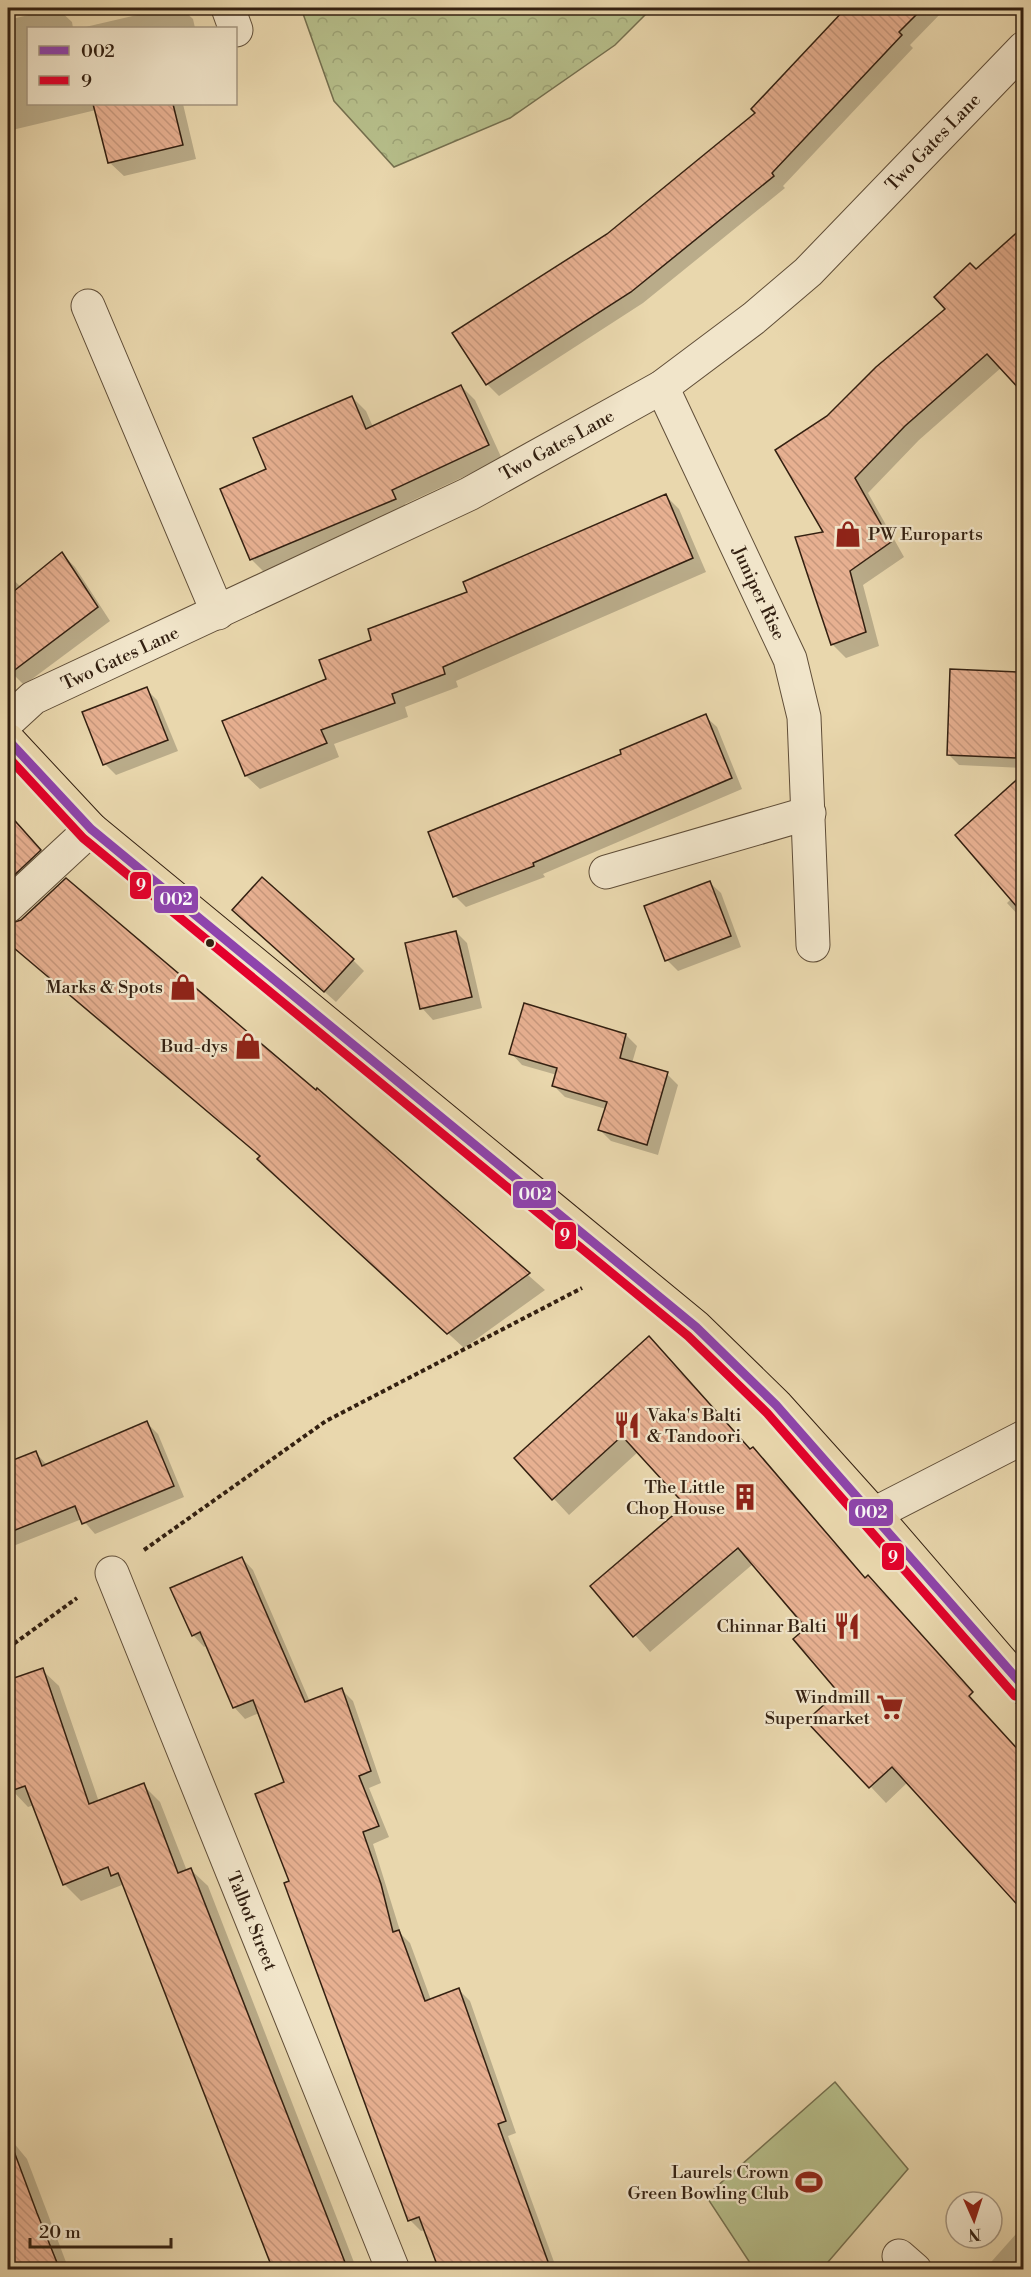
<svg xmlns="http://www.w3.org/2000/svg" width="1031" height="2277" viewBox="0 0 1031 2277" font-family="'Libre Bodoni',serif">
	<defs>
		<pattern id="park-crowns" width="20" height="18" patternUnits="userSpaceOnUse" patternTransform="scale(1.5)"><rect width="20" height="18" fill="#b6be8a"/><path d="M2 6a3 3 0 1 1 6 0M12 15a3 3 0 1 1 6 0" fill="none" stroke="#9da376"/></pattern>
		<pattern id="building-back-hatch" width="6" height="6" patternUnits="userSpaceOnUse" patternTransform="scale(1.5)"><rect width="6" height="6" fill="#e7b091"/><path d="M-1 5l2 2M0 0l6 6M5-1l2 2" fill="none" stroke="#c7977c"/></pattern>
	</defs>
	<rect width="100%" height="100%" fill="#e9d7ad"/>
	<filter id="stains"><feTurbulence type="fractalNoise" baseFrequency=".00333" numOctaves="4"/><feColorMatrix values="0 0 0 0 .2 0 0 0 0 .09 0 0 0 0 .02 0 0 0 .5 -.17"/></filter>
	<radialGradient id="worn" r=".72"><stop offset=".6" stop-color="#630" stop-opacity="0"/><stop offset="1" stop-color="#630" stop-opacity=".3"/></radialGradient>
	<polygon fill="url(#park-crowns)" stroke="#746f4e" stroke-width="1.5" points="301,8 652,8 615,45 510,118 394,167 334,101"/>
	<polygon fill="#b6be8a" stroke="#746f4e" stroke-width="1.5" points="835,2082 908,2169 822,2269 754,2269 706,2196"/>
	<g fill="#0003">
		<polygon points="57,8 72,22 73,28 28,28 28,104 183,104 196,159 124,176 109,162 96,110 8,131 8,20"/>
		<polygon points="167,8 181,8 193,19 195,28 81,28"/>
		<polygon points="847,8 946,8 910,45 913,48 783,186 785,188 643,303 499,396 487,384 608,235 757,114 753,109"/>
		<polygon points="1024,228 1024,389 1002,367 919,440 868,493 904,557 863,585 879,646 846,658 832,644 825,533 828,417 948,309 976,271"/>
		<polygon points="461,386 475,400 502,459 405,504 408,513 265,573 251,559 352,397 366,411 373,427"/>
		<polygon points="665,495 679,509 706,572 456,681 458,687 405,707 408,717 334,744 339,757 260,789 246,776 328,680 373,641"/>
		<polygon points="62,554 75,567 110,621 24,685 8,669 8,575 21,587"/>
		<polygon points="1019,674 1024,678 1024,768 959,765 948,754"/>
		<polygon points="146,689 157,700 178,751 116,775 105,764"/>
		<polygon points="705,716 717,727 742,789 543,874 545,877 466,907 455,896 623,755"/>
		<polygon points="1017,782 1024,788 1024,921 1007,903 1012,898"/>
		<polygon points="8,813 55,867 8,914"/>
		<polygon points="709,882 721,893 741,947 678,971 667,960"/>
		<polygon points="245,921 353,960 364,971 336,1002"/>
		<polygon points="8,926 13,926 316,1092 318,1090 545,1290 464,1348 275,1174 261,1157 8,943"/>
		<polygon points="456,932 467,943 482,1008 433,1020 422,1008"/>
		<polygon points="626,1035 637,1046 632,1063 667,1074 678,1085 658,1155 611,1141 600,1130 606,1109 565,1097 554,1086 557,1075 522,1065 511,1053"/>
		<polygon points="1024,1113 1024,1138 1019,1114"/>
		<polygon points="648,1338 751,1451 753,1449 768,1464 871,1584 869,1587 1024,1756 1024,1908 908,1782 886,1803 809,1721 840,1692 808,1628 753,1564 650,1652 592,1586 687,1505 638,1452 569,1515 516,1458"/>
		<polygon points="147,1423 158,1434 184,1497 95,1534 82,1519 8,1548 8,1464 35,1452 47,1465"/>
		<polygon points="242,1558 253,1570 310,1702 341,1689 353,1701 381,1783 369,1788 389,1837 373,1844 401,1934 410,1943 431,2000 459,1990 470,2001 516,2133 508,2136 557,2270 440,2270 426,2230 421,2231 410,2220 291,1882 286,1783 259,1713 245,1719 234,1707 207,1645 204,1647 193,1635"/>
		<polygon points="42,1670 59,1686 99,1802 143,1785 160,1802 187,1871 191,1870 208,1886 357,2270 275,2270 126,1889 122,1885 81,1901 64,1884 34,1805 28,1807 12,1790 8,1779 8,1682"/>
		<polygon points="8,2136 27,2159 69,2270 8,2270"/>
		<polygon points="1024,2225 1024,2270 984,2270"/>
	</g>
	<g fill="url(#building-back-hatch)" stroke="#332011" stroke-width="1.5">
		<polygon points="846,8 923,8 899,32 902,35 772,173 774,176 631,292 486,385 452,333 607,234 755,113 751,109"/>
		<polygon points="93,104 173,104 183,145 108,163"/>
		<polygon points="1023,227 1023,393 987,354 905,426 855,478 891,542 850,571 866,632 831,645 795,537 823,532 775,450 827,416 876,367 945,309 934,297 970,263 976,269"/>
		<polygon points="461,385 489,445 392,490 396,499 250,560 220,489 266,469 253,438 352,396 366,429"/>
		<polygon points="666,494 693,558 443,667 445,674 392,694 395,703 321,730 327,743 245,776 222,721 326,679 319,660 371,640 368,629 467,592 463,582"/>
		<polygon points="62,552 98,607 8,675 8,596"/>
		<polygon points="950,669 1020,672 1016,758 947,755"/>
		<polygon points="147,687 168,740 103,765 82,712"/>
		<polygon points="706,714 732,778 533,863 534,866 453,897 428,832 621,754 620,750"/>
		<polygon points="1023,774 1023,914 955,835"/>
		<polygon points="8,813 41,850 8,881"/>
		<polygon points="262,877 354,959 324,992 232,910"/>
		<polygon points="66,878 316,1090 317,1088 530,1273 447,1334 257,1159 260,1156 8,943 8,924 21,920"/>
		<polygon points="710,881 731,936 665,961 644,906"/>
		<polygon points="456,931 472,997 420,1009 405,943"/>
		<polygon points="524,1003 626,1034 620,1058 668,1072 647,1145 598,1130 607,1102 552,1086 557,1068 509,1054"/>
		<polygon points="649,1336 750,1449 753,1447 865,1578 868,1575 973,1692 969,1696 1023,1755 1023,1911 892,1767 869,1788 806,1721 838,1692 793,1639 806,1628 738,1548 633,1637 590,1586 685,1505 622,1436 552,1500 514,1458"/>
		<polygon points="147,1421 174,1486 82,1524 75,1506 8,1533 8,1462 36,1451 42,1466"/>
		<polygon points="242,1557 305,1702 342,1688 371,1771 359,1776 379,1826 363,1832 381,1884 393,1932 399,1930 425,2001 459,1988 506,2121 498,2124 551,2270 439,2270 419,2217 408,2221 284,1883 289,1881 255,1794 284,1782 253,1700 233,1708 200,1632 192,1636 170,1588"/>
		<polygon points="43,1668 89,1804 144,1783 178,1873 191,1868 348,2270 273,2270 118,1873 111,1876 108,1867 63,1885 25,1786 8,1792 8,1680"/>
		<polygon points="12,2146 37,2213 60,2270 8,2270 8,2147"/>
	</g>
	<g fill="none" stroke-linecap="round" stroke-linejoin="round">
		<defs>
			<g id="minor">
				<polyline points="228,8 236,30"/>
				<polyline points="88,306 218,613"/>
				<polyline points="662,387 790,659 804,717 813,945"/>
				<polyline points="8,721 33,698 469,494 662,387 754,318 808,272 1024,48"/>
				<polyline points="606,872 809,813"/>
				<polyline points="8,906 91,829"/>
				<polyline points="874,1514 1024,1437"/>
				<polyline points="112,1573 393,2270"/>
				<polyline points="899,2256 915,2270"/>
			</g>
			<polyline id="highway" points="8,740 91,829 696,1327 776,1405 874,1514 1024,1688"/>
		</defs>
		<use href="#minor" stroke="#604e38" stroke-width="35"/>
		<use href="#highway" stroke="#332011" stroke-width="35"/>
		<g stroke="#332011" stroke-width="4" stroke-dasharray="4.5 3" stroke-linecap="butt">
			<polyline points="144,1550 326,1421 582,1288"/>
			<polyline points="8,1648 77,1598"/>
		</g>
		<use href="#minor" stroke="#f1e5ca" stroke-width="33"/>
		<use href="#highway" stroke="#e9d7ad" stroke-width="33"/>
		<defs>
			<polyline id="bus-1" points="8,740 91,829 696,1327 776,1405 1024,1687"/>
			<polyline id="bus-2" points="8,757 83,838 688,1336 767,1413 1015,1696"/>
		</defs>
		<use href="#bus-1" stroke="#f1e5ca" stroke-width="14"/>
		<use href="#bus-2" stroke="#f1e5ca" stroke-width="14"/>
		<use href="#bus-1" stroke="#8e44ad" stroke-width="9"/>
		<use href="#bus-2" stroke="#e4002b" stroke-width="9"/>
	</g>
	<defs>
		<symbol id="shop-bare" viewBox="-9 -9 18 18"><path d="M-5-2.5h2.3a2.7 3.5 0 0 1 5.4 0H5L5.5 6h-11ZM-1.5-2.5h3a1.5 2.3 0 0 0-3 0Z" fill="#8f2418" stroke="#f1e5ca" stroke-width="2.5" paint-order="stroke"/></symbol>
		<symbol id="restaurant-bare" viewBox="-9 -9 18 18"><path d="M-5-6h1v4h1v-4h1v4h1v-4h1v5L-1.5 .5V6h-2V.5L-5-1ZM5-6V6H3V1.5H1.5Q1.5-4 5-6Z" fill="#8f2418" stroke="#f1e5ca" stroke-width="2.5" paint-order="stroke"/></symbol>
		<symbol id="building-bare" viewBox="-9 -9 18 18"><path d="M-4-6H4V6H1V3H-1V6H-4ZM-2.5-4.3h1.7v1.8h-1.7ZM.8-4.3h1.7v1.8H.8ZM-2.5-1h1.7V.8h-1.7ZM.8-1h1.7V.8H.8Z" fill="#8f2418" stroke="#f1e5ca" stroke-width="2.5" paint-order="stroke"/></symbol>
		<symbol id="supermarket-bare" viewBox="-9 -9 18 18"><path d="M-6-5.5h2.5l.6 2H6L4.5 2H-2.5L-4.4-4H-6ZM-1.5 3.2a1.3 1.3 0 1 0 .1 0ZM3 3.2a1.3 1.3 0 1 0 .1 0Z" fill="#8f2418" stroke="#f1e5ca" stroke-width="2.5" paint-order="stroke"/></symbol>
		<symbol id="stadium-bare" viewBox="-9 -9 18 18"><path d="M0-5a6.5 5 0 1 0 0 10a6.5 5 0 1 0 0-10ZM-3.5-1.8h7v3.6h-7Z" fill="#8f2418" stroke="#f1e5ca" stroke-width="2.5" paint-order="stroke"/></symbol>
	</defs>
	<g fill-rule="evenodd">
		<use href="#shop-bare" x="829" y="515" width="38" height="38"/>
		<use href="#shop-bare" x="164" y="968" width="38" height="38"/>
		<use href="#shop-bare" x="229" y="1027" width="38" height="38"/>
		<use href="#restaurant-bare" x="608" y="1406" width="38" height="38"/>
		<use href="#building-bare" x="726" y="1478" width="38" height="38"/>
		<use href="#restaurant-bare" x="828" y="1607" width="38" height="38"/>
		<use href="#supermarket-bare" x="871" y="1688" width="38" height="38"/>
		<use href="#stadium-bare" x="790" y="2163" width="38" height="38"/>
	</g>
	<circle fill="#332011" stroke="#f1e5ca" stroke-width="2" cx="210" cy="943" r="5"/>
	<g text-anchor="middle" stroke-width="4.5" stroke-linejoin="round" paint-order="stroke">
		<g font-size="18" fill="#332011" stroke="#f1e5ca">
			<text transform="translate(933 142) rotate(-46)" y="6">Two Gates Lane</text>
			<text transform="translate(557 445) rotate(-29)" y="6">Two Gates Lane</text>
			<text transform="translate(759 593) rotate(65)" y="6">Juniper Rise</text>
			<text transform="translate(120 658) rotate(-25)" y="6">Two Gates Lane</text>
			<text transform="translate(252 1921) rotate(68)" y="6">Talbot Street</text>
		</g>
		<g font-size="18" fill="#332011" stroke="#f1e5ca" text-anchor="end">
			<text x="868" y="540" text-anchor="start">PW Europarts</text>
			<text x="163" y="993">Marks &amp; Spots</text>
			<text x="228" y="1052">Bud-dys</text>
			<text x="647" y="1421" text-anchor="start">Vaka's Balti<tspan x="647" dy="21">&amp; Tandoori</tspan></text>
			<text x="725" y="1493">The Little<tspan x="725" dy="21">Chop House</tspan></text>
			<text x="827" y="1632">Chinnar Balti</text>
			<text x="870" y="1703">Windmill<tspan x="870" dy="21">Supermarket</tspan></text>
			<text x="789" y="2178">Laurels Crown<tspan x="789" dy="21">Green Bowling Club</tspan></text>
		</g>
	</g>
	<g stroke="#f1e5ca" stroke-width="2">
		<rect x="129" y="871" width="23" height="29" rx="6" fill="#e4002b"/>
		<rect x="153" y="885" width="46" height="29" rx="6" fill="#8e44ad"/>
		<rect x="512" y="1180" width="45" height="29" rx="6" fill="#8e44ad"/>
		<rect x="554" y="1221" width="23" height="29" rx="6" fill="#e4002b"/>
		<rect x="848" y="1498" width="46" height="29" rx="6" fill="#8e44ad"/>
		<rect x="881" y="1542" width="24" height="29" rx="6" fill="#e4002b"/>
	</g>
	<g font-size="16" text-anchor="middle" font-weight="bold" fill="#fff">
		<text x="141" y="891">9</text>
		<text x="176" y="905">002</text>
		<text x="535" y="1200">002</text>
		<text x="565" y="1241">9</text>
		<text x="871" y="1518">002</text>
		<text x="893" y="1563">9</text>
	</g>
	<rect width="1031" height="2277" fill="none" stroke="#e9d7ad" stroke-width="30"/>
	<rect x="9" y="9" width="1013" height="2259" fill="none" stroke="#332011" stroke-width="3"/>
	<rect x="15" y="15" width="1001" height="2247" fill="none" stroke="#332011" stroke-width="1.5"/>
	<rect x="27" y="27" width="210" height="78" fill="#f1e5ca" stroke="#a59680" stroke-width="1.5"/>
	<rect x="39" y="46" width="30" height="9" fill="#8e44ad" stroke="#a59680" stroke-width="1.5"/>
	<text x="81" y="57" font-size="18" fill="#332011">002</text>
	<rect x="39" y="76" width="30" height="9" fill="#e4002b" stroke="#a59680" stroke-width="1.5"/>
	<text x="81" y="87" font-size="18" fill="#332011">9</text>
	<g transform="translate(974 2220) rotate(177)"><circle r="28" fill="#f1e5ca" stroke="#a59680" stroke-width="1.5"/>
	<path d="M0-4.5L10 22L0 15L-10 22Z" fill="#8f2418"/>
	<text y="-9" font-size="16" font-weight="bold" text-anchor="middle" fill="#332011">N</text>
	</g>
	<path d="M30 2238v9h141v-9" fill="none" stroke="#332011" stroke-width="3"/>
	<text x="39" y="2238" font-size="18" fill="#332011" stroke="#f1e5ca" stroke-width="4.5" paint-order="stroke">20 m</text>
	<rect width="100%" height="100%" filter="url(#stains)"/>
	<rect width="100%" height="100%" fill="url(#worn)"/>
</svg>
